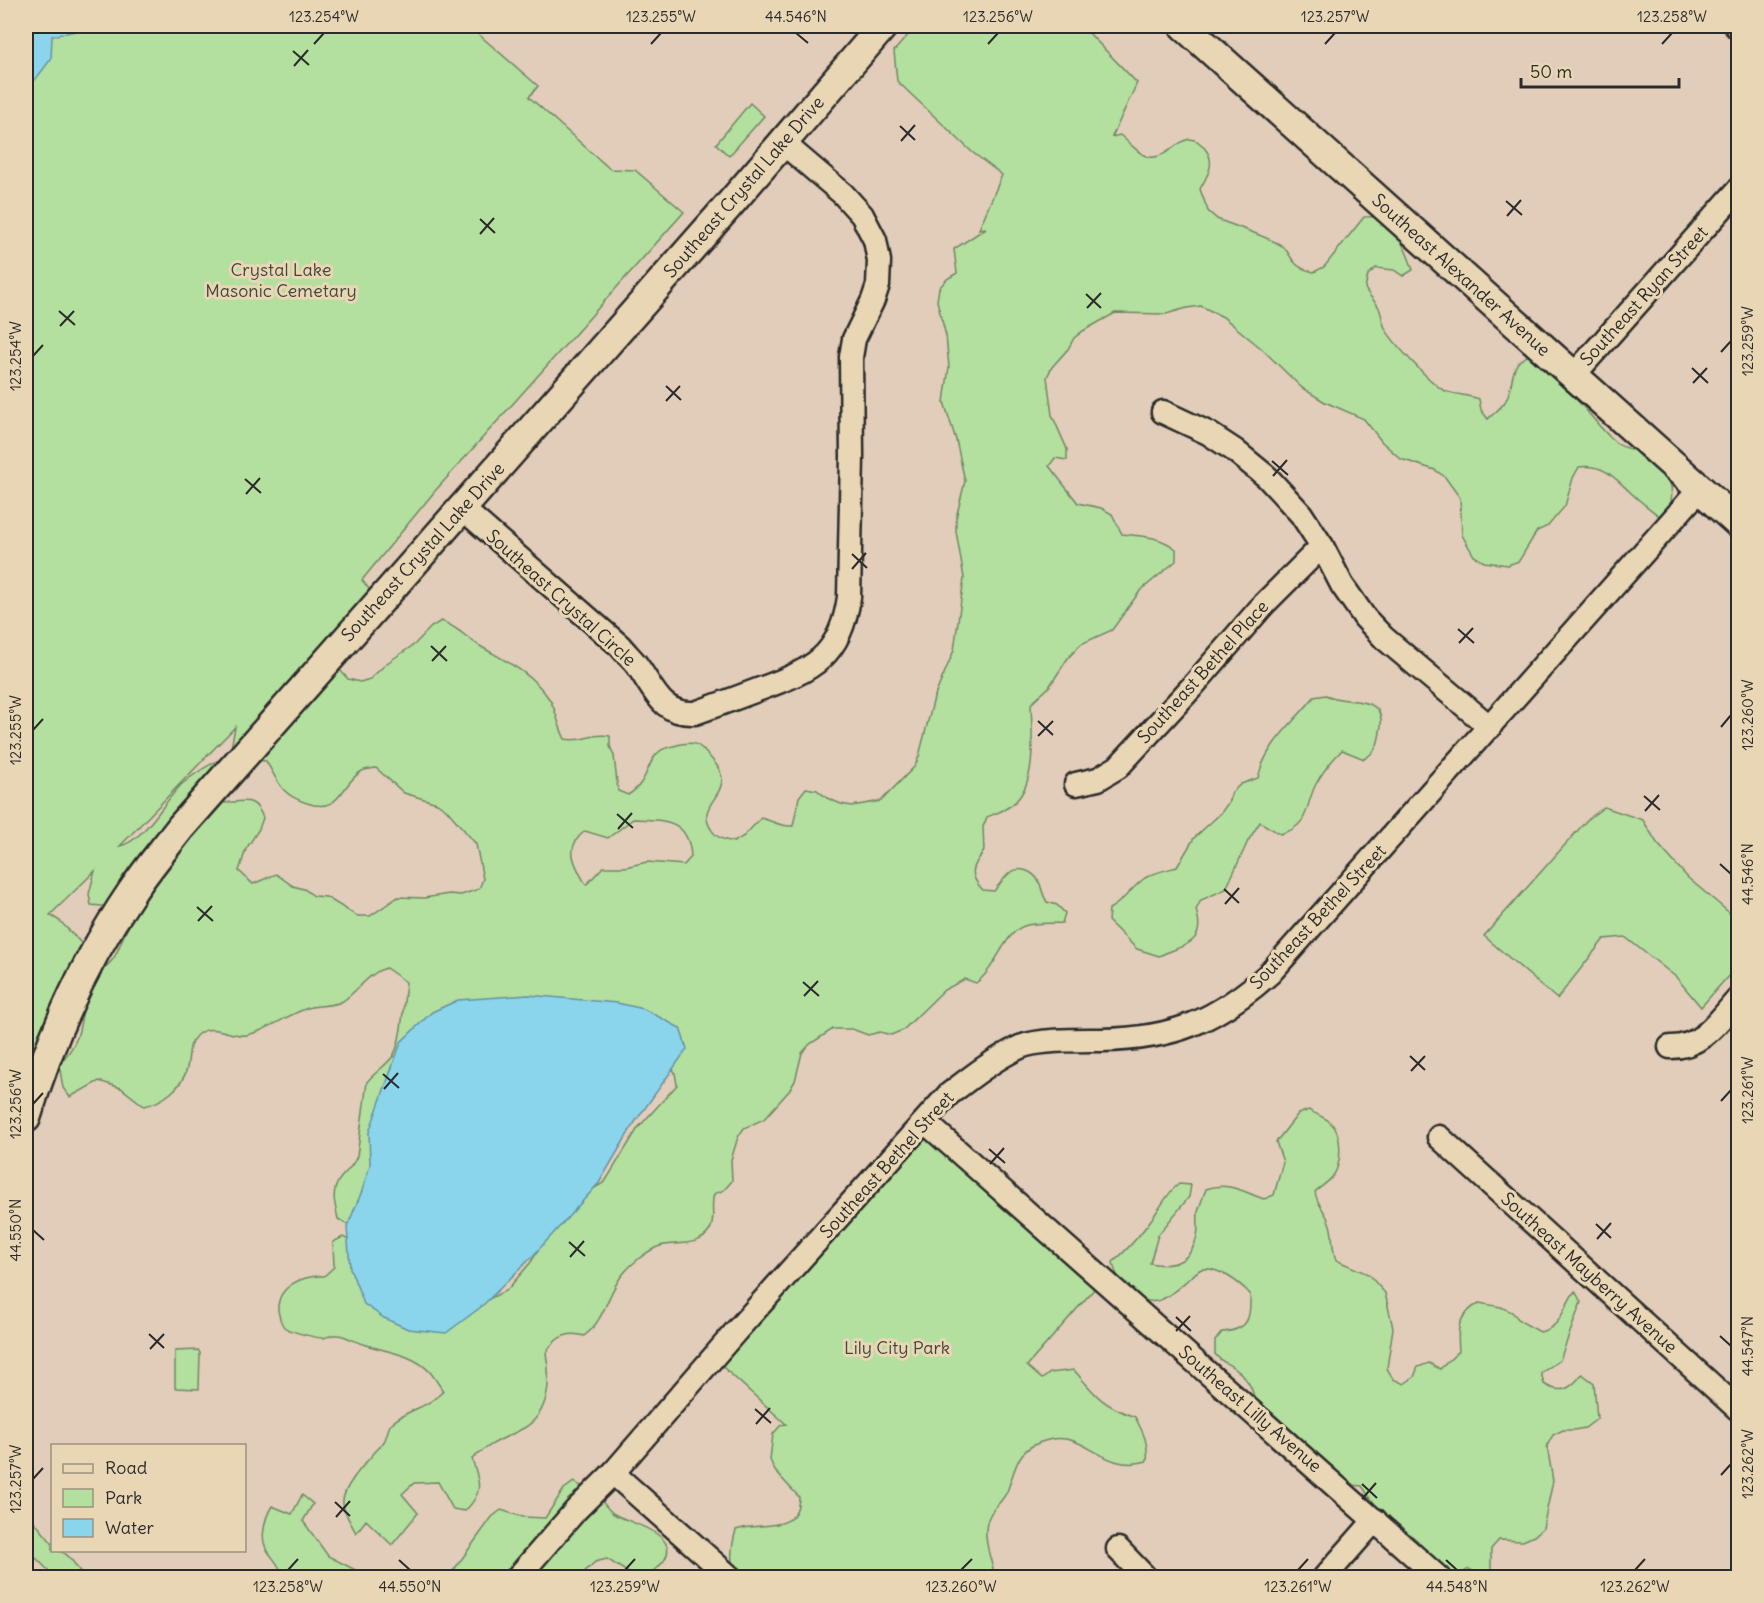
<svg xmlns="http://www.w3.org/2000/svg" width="1764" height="1603" viewBox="0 0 1764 1603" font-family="Delius,sans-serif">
	<rect width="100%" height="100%" fill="#e2cdba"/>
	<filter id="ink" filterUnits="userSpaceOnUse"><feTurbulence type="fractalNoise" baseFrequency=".0167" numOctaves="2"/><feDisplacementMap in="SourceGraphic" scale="12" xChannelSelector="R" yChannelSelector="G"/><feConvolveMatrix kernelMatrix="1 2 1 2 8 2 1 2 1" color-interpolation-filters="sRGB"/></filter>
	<g filter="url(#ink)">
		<g fill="#b3e09e" stroke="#6f8664" stroke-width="1.5" fill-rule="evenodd">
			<path d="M26 26H469L538 86 529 97 610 169 635 170 684 212 435 491 362 580 382 606 339 669 348 679 360 682 370 679 387 663 415 644 431 627 441 621C457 626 466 638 480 646 507 662 532 673 550 700 557 712 558 726 565 739 584 743 591 732 610 736V746L614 756 618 791 628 795C650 781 645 763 660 751 665 747 675 746 681 744 692 742 698 743 705 752 712 759 721 768 722 779 722 799 697 807 711 829 716 838 725 840 734 842L744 836 761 818C773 821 780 827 793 826L799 797 806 788 817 790 827 798 841 804 852 806 881 801 915 766 919 756 934 698 954 650 964 578 956 531V518L965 481 956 440 944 402 949 367 946 336 937 301 939 288 947 279 957 273 954 249 986 228 979 229 1002 175 972 152 897 81 894 51 916 26H1089L1087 31 1137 83 1112 137 1120 135C1128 141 1140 156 1150 157 1172 160 1186 121 1206 150 1216 164 1207 176 1200 189L1208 211 1217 219C1237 227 1260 234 1279 244 1294 252 1286 266 1314 272L1324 267 1364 217C1369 217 1374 216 1379 218 1396 224 1408 254 1413 270L1403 276 1394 270 1376 268 1368 275 1365 288C1368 295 1374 300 1378 306 1382 313 1382 322 1385 328 1392 342 1430 382 1443 390 1449 394 1469 395 1479 399L1481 410 1488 419C1493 414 1501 408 1505 402 1517 381 1506 358 1536 354 1547 364 1554 377 1565 389 1568 392 1572 394 1575 398 1589 412 1600 429 1615 442 1630 455 1648 445 1662 467 1672 480 1674 495 1669 510L1659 516C1649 508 1638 500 1629 491 1613 476 1603 464 1579 467L1573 478 1565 506 1548 526 1537 531 1519 561 1508 565 1484 562 1474 556 1462 535 1460 498 1445 477 1435 470 1401 459 1382 442 1364 419 1325 402 1302 388 1262 349 1223 317 1201 306 1187 308 1166 314 1115 313 1083 331 1074 338 1068 349 1052 367 1047 377 1052 415 1067 449V460L1055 458 1049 466 1078 503 1101 508 1112 514 1122 534C1142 536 1159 536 1176 549V561L1140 591 1112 630 1081 644 1068 658 1049 687 1031 704C1032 732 1037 780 1016 801 1009 809 997 813 987 817L983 827 984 851C972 867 968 875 983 890L994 891C999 885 1005 876 1011 872 1022 866 1035 872 1040 884 1042 890 1043 896 1047 902L1057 905 1065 913 1062 923C1051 924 1035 922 1024 926 1004 933 996 969 976 983L965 979 944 990 903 1030 891 1035 880 1032 868 1035 852 1029H833L810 1044 802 1053 795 1081 789 1091 764 1119 744 1128 738 1137 731 1160 732 1181 724 1190 714 1194C710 1206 716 1219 710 1230 699 1248 677 1241 660 1246 648 1250 631 1264 623 1274 607 1293 605 1321 584 1336 567 1331 555 1337 546 1353 551 1379 550 1413 524 1428 505 1438 488 1444 472 1459 480 1483 484 1492 465 1511L453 1509 438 1482 414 1483 402 1494 418 1513 392 1545 366 1520 356 1533C351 1523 344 1514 343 1503 341 1487 372 1456 383 1443 388 1437 387 1427 392 1423 408 1409 430 1407 443 1391 439 1385 435 1378 430 1372 411 1352 382 1352 358 1342 351 1340 345 1335 337 1335 332 1334 328 1337 324 1338 316 1338 290 1332 284 1327 280 1322 279 1316 278 1310 277 1286 303 1275 324 1276L334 1267 333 1242 343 1237 475 1306 507 1290 531 1262 557 1219 579 1197 605 1182 638 1128 677 1085 675 1073 669 1062 388 1132 350 1226 338 1219C336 1208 331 1195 337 1184 341 1174 351 1171 357 1156L367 1082C375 1072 387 1065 393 1056 402 1043 404 998 406 982L386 968C368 973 359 990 343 1001 335 1006 321 1005 311 1007 289 1013 270 1030 247 1035 232 1038 213 1022 198 1034 187 1044 190 1055 187 1068 183 1087 162 1103 144 1106L121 1088 99 1081 70 1097 63 1088 59 1064C87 1035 77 1020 88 987 93 974 105 970 113 959 119 951 122 936 129 926 122 906 111 907 91 905L89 894 95 871 50 915 60 921 83 945 26 1069ZM235 727 230 754C213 763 197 771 182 784 164 801 144 841 120 846ZM254 760 266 761C280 784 280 794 307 803 341 815 341 783 362 771 366 769 371 769 376 768L404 793 437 803 446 809 476 844 483 879 479 889 461 895 449 894 424 898 398 897 370 916H357L326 897 314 896 304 889 293 886 276 874 253 884 239 871 246 849 259 829 263 818C255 796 245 801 225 803L219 793ZM633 819C663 820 689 818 691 857L684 865 647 862 625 867H603L586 885C575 865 563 848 585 831L608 838Z"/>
			<polygon points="750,103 764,116 729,156 716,144"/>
			<path d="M1326 695C1346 706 1389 691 1380 732 1378 745 1376 752 1364 759L1342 750C1332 760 1323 771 1316 784 1304 807 1311 826 1280 834L1260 822 1248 841 1226 889 1201 900 1196 910C1207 945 1184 944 1159 956L1137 949 1108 921 1109 909C1124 901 1132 887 1145 878 1155 872 1166 870 1177 867L1194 838 1221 813 1228 803 1232 792 1241 784 1258 778C1266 743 1293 724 1314 697Z"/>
			<polygon points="1604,807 1643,820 1657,843 1688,878 1738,920 1738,965 1701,1007 1676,977 1625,937 1604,939 1557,999 1484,936 1587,820"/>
			<path d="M1309 1110C1315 1114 1324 1117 1330 1122 1343 1133 1342 1163 1333 1176 1329 1182 1320 1187 1315 1192 1317 1205 1325 1210 1329 1222 1334 1234 1331 1247 1336 1260L1368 1274 1385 1293 1393 1328 1387 1368 1393 1379 1404 1384 1414 1377 1418 1367 1429 1363 1440 1369 1459 1351C1457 1328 1457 1316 1479 1303L1501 1307 1512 1312 1520 1321 1540 1332C1563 1327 1562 1308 1575 1291L1581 1302 1560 1360 1541 1373 1544 1384C1561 1395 1571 1389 1582 1374L1594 1383 1597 1419 1585 1428 1574 1430H1563L1553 1435 1547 1446 1553 1481 1543 1528 1534 1536 1523 1541 1499 1540 1491 1549V1572L1479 1574 1469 1569 1458 1575 1448 1574 1430 1559 1418 1541 1376 1506 1362 1486 1340 1484 1260 1427C1255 1403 1256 1383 1234 1368 1227 1363 1221 1362 1215 1354V1341L1222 1332C1249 1330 1251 1318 1250 1294 1240 1283 1218 1266 1202 1269 1198 1270 1195 1274 1191 1277 1172 1293 1156 1314 1133 1292 1122 1283 1115 1276 1113 1262 1131 1247 1145 1229 1158 1210 1165 1200 1169 1191 1179 1184L1191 1185 1189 1197 1158 1235 1150 1263C1173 1268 1191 1262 1197 1236 1199 1228 1197 1220 1198 1212 1200 1205 1203 1197 1206 1189 1227 1181 1244 1192 1264 1199L1274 1195 1283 1162 1276 1142 1298 1114Z"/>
			<path d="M925 1122 1103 1279 1027 1366 1042 1379 1050 1373 1074 1370C1096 1396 1102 1405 1135 1417 1143 1432 1149 1443 1147 1461 1101 1474 1087 1430 1048 1440 1018 1447 1017 1463 1008 1489 1004 1501 995 1505 990 1515 980 1533 991 1558 995 1577H737C728 1564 732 1544 736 1530 761 1521 798 1535 799 1497L775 1471 770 1460 773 1434 781 1425 786 1424 713 1358Z"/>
			<polygon points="198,1350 200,1353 199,1389 175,1388 175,1351"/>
			<path d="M574 1482C580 1486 589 1489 595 1493 602 1499 606 1509 614 1514 628 1523 684 1534 663 1562 656 1571 646 1576 635 1577L607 1559 595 1562 579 1577 448 1578 492 1517 501 1510 523 1517 545 1518 564 1489Z"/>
			<path d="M302 1495 313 1504 303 1521 328 1556 369 1577H283C279 1557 259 1553 264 1529 265 1520 267 1514 272 1506L292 1514Z"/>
			<path d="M26 1517 33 1520 52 1543V1550C71 1550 73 1566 85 1577H55L26 1548Z"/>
		</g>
		<g fill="#8bd5ec" stroke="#65919f" stroke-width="1.5">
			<polygon points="26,26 99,26 52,36 51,59 35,80 26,85"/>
			<polygon points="528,995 617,1003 644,1009 680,1028 687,1049 633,1125 599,1183 532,1257 481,1307 446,1333 408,1329 384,1318 364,1304 350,1268 347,1227 362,1191 370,1165 369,1132 401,1042 432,1012 458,1000"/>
		</g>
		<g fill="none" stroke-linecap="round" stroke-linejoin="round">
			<defs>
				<g id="minor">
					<polyline points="1736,26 1738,28"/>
					<polyline points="1573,376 1738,190"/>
					<polyline points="1163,412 1208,433 1234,450 1267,477 1301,514 1322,546 1342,585 1365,618 1384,638 1490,727"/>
					<path d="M463 509 620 646C625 652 631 658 636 664 654 688 660 715 695 713 717 705 739 697 760 689 813 670 841 656 849 597L852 456 851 357 854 339 873 300 878 285 879 261 875 240 862 215 843 194 783 143"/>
					<polyline points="1076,784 1098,779 1118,767 1192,687 1264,604 1322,546"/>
					<path d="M1670 1047C1702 1048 1719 1020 1738 999"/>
					<polyline points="925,1122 1439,1578"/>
					<polyline points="1439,1137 1738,1409"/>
					<polyline points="613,1473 731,1578"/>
					<polyline points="1118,1549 1146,1578"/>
					<path d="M517 1578 576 1510 613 1473 737 1330 948 1095C970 1078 994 1059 1020 1047 1039 1039 1080 1040 1102 1040 1174 1039 1216 1021 1270 973L1700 489"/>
					<polyline points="1324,1578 1375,1520"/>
				</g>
				<g id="tertiary">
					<polyline points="1184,26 1738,523"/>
					<path d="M26 1118C50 1039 84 962 131 893 146 870 164 849 181 827L730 204 883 26"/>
				</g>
			</defs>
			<use href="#minor" stroke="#2b2b2b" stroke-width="27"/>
			<use href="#tertiary" stroke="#2b2b2b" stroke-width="33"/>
			<use href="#minor" stroke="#e9d6b4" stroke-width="22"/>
			<use href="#tertiary" stroke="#e9d6b4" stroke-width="28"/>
		</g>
	</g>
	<path fill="none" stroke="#2b2b2b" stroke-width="2" d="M796 33 808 43M314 44 324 33M651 44 661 33M988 44 998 33M1325 44 1335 33M1662 44 1672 33M293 51 309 65M294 66 308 50M900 126 915 140M901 141 915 125M1506 201 1522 215M1507 216 1521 200M480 219 495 233M480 234 494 218M1086 294 1101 308M1087 308 1101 293M59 311 75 325M60 326 74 311M1721 352 1731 341M33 356 43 345M1692 368 1708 383M1693 383 1707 368M666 386 681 400M666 401 680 386M1272 461 1288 475M1273 476 1287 460M245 479 261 493M246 494 260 478M852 554 867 568M852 569 866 553M1458 629 1474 643M1459 643 1473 628M431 646 447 661M432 661 446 646M1038 721 1053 735M1721 727 1731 715M33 730 43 719M1038 736 1053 721M1644 796 1660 810M1645 811 1659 795M617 814 633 828M618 829 632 813M1720 864 1731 874M1224 889 1239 903M1225 904 1239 888M197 907 213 921M198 921 212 906M803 982 819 996M804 996 818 981M1410 1056 1425 1070M1411 1071 1425 1056M383 1074 399 1088M384 1089 398 1073M1721 1101 1731 1090M33 1104 43 1093M989 1149 1005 1163M990 1164 1004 1148M1596 1224 1611 1238M33 1230 44 1240M1597 1239 1611 1223M569 1242 585 1256M570 1257 584 1241M1176 1317 1191 1331M1176 1331 1190 1316M149 1334 164 1348M1720 1336 1731 1346M150 1349 164 1334M755 1409 771 1423M756 1424 770 1408M1721 1475 1731 1464M33 1479 43 1468M1362 1484 1377 1498M1362 1499 1376 1483M335 1502 350 1516M336 1517 350 1501M399 1560 410 1570M1446 1560 1457 1570M288 1570 298 1559M625 1570 635 1559M961 1570 972 1559M1298 1570 1308 1559M1635 1570 1645 1559"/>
	<g text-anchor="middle" stroke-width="6" stroke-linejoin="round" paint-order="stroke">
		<g font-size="18" fill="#2b2b2b" stroke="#e9d6b4">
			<text transform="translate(744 187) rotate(-49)" y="6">Southeast Crystal Lake Drive</text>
			<text transform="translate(1461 275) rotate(42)" y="6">Southeast Alexander Avenue</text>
			<text transform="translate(1644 296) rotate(-48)" y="6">Southeast Ryan Street</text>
			<text transform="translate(423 552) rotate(-48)" y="6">Southeast Crystal Lake Drive</text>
			<text transform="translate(561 598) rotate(42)" y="6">Southeast Crystal Circle</text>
			<text transform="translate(1203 672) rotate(-48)" y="6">Southeast Bethel Place</text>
			<text transform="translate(1318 917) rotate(-47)" y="6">Southeast Bethel Street</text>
			<text transform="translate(887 1165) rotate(-48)" y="6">Southeast Bethel Street</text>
			<text transform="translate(1589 1273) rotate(42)" y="6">Southeast Mayberry Avenue</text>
			<text transform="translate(1250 1409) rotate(41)" y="6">Southeast Lilly Avenue</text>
		</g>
		<g font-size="18" fill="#3f463c" stroke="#e9d6b4">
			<text x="281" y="276">Crystal Lake<tspan x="281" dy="21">Masonic Cemetary</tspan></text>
			<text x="897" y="1354">Lily City Park</text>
		</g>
	</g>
	<rect width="1764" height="1603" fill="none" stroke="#e9d6b4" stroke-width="66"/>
	<rect x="51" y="1444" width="195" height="108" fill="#e9d6b4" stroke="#9d927d" stroke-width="1.5"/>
	<rect x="63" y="1464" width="30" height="9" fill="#e9d6b4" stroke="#9d927d" stroke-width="1.5"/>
	<text x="105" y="1474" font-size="18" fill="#2b2b2b">Road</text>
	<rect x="63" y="1489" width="30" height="18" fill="#b3e09e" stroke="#9d927d" stroke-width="1.5"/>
	<text x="105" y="1504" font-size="18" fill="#2b2b2b">Park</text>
	<rect x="63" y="1519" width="30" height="18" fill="#8bd5ec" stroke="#9d927d" stroke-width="1.5"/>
	<text x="105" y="1534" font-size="18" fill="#2b2b2b">Water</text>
	<path d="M1521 78v9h158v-9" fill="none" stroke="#2b2b2b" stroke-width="3"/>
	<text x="1530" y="78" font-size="18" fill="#2b2b2b" stroke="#e9d6b4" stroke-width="4.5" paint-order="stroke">50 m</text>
	<rect x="33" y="33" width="1698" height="1537" fill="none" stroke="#2b2b2b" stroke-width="2"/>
	<g font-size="15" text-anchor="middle" fill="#2b2b2b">
		<text x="324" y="22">123.254°W</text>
		<text x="661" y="22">123.255°W</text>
		<text x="796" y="22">44.546°N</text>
		<text x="998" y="22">123.256°W</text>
		<text x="1335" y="22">123.257°W</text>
		<text x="1672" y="22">123.258°W</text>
		<text transform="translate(1748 341) rotate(-90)" y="5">123.259°W</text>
		<text transform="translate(16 356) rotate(-90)" y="5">123.254°W</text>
		<text transform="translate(1748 715) rotate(-90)" y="5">123.260°W</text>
		<text transform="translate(16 730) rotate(-90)" y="5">123.255°W</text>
		<text transform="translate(1748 874) rotate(-90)" y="5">44.546°N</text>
		<text transform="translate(1748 1090) rotate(-90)" y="5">123.261°W</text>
		<text transform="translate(16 1104) rotate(-90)" y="5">123.256°W</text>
		<text transform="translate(16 1230) rotate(-90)" y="5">44.550°N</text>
		<text transform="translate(1748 1346) rotate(-90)" y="5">44.547°N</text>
		<text transform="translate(1748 1464) rotate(-90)" y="5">123.262°W</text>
		<text transform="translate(16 1479) rotate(-90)" y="5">123.257°W</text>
		<text x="288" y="1592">123.258°W</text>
		<text x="410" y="1592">44.550°N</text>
		<text x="625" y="1592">123.259°W</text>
		<text x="961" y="1592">123.260°W</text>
		<text x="1298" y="1592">123.261°W</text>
		<text x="1457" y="1592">44.548°N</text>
		<text x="1635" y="1592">123.262°W</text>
	</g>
</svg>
